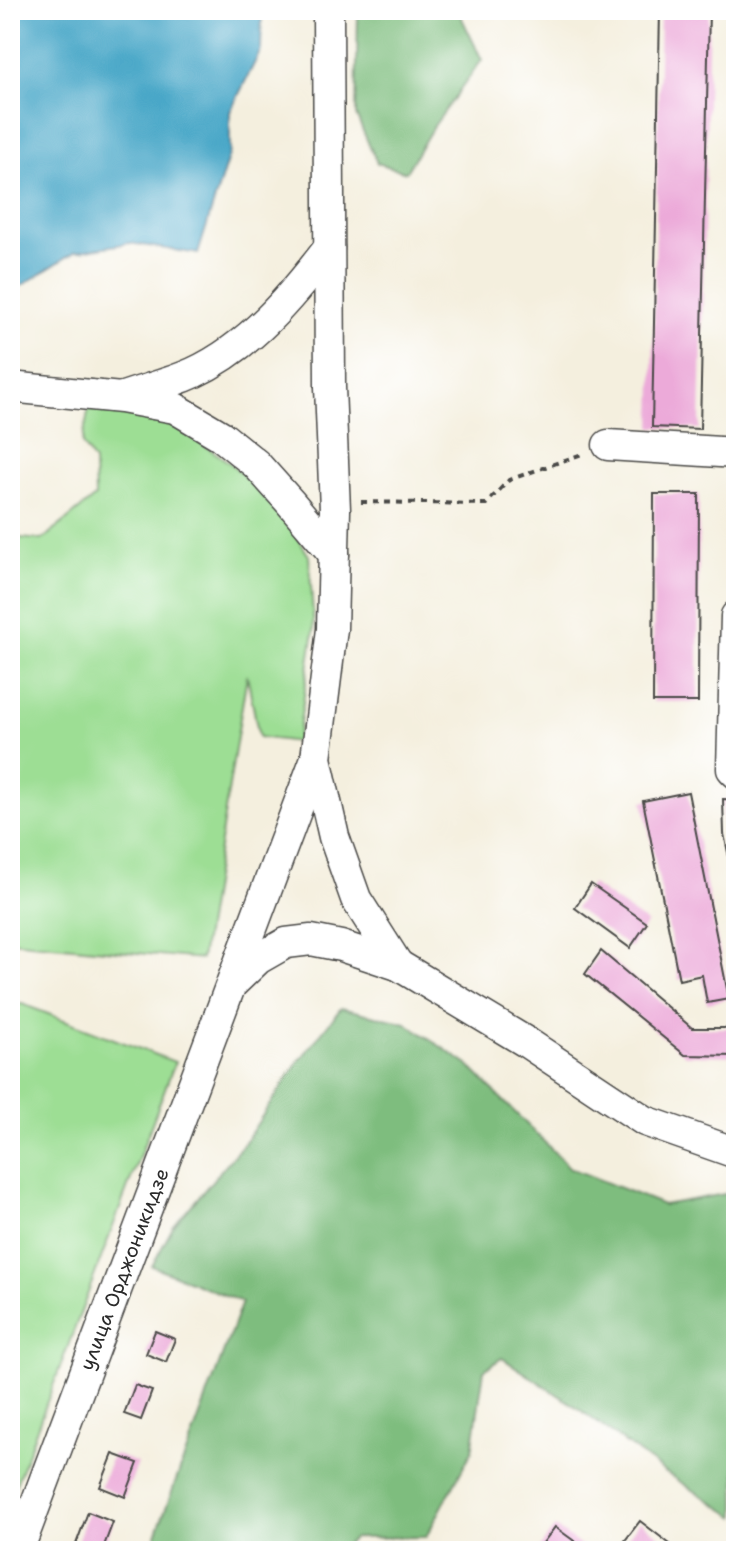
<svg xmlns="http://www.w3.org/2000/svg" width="746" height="1561" viewBox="0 0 746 1561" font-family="'Shantell Sans',sans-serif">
	<rect width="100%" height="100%" fill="#fff"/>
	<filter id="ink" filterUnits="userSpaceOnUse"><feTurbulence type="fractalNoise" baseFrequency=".0125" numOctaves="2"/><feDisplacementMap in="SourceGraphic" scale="16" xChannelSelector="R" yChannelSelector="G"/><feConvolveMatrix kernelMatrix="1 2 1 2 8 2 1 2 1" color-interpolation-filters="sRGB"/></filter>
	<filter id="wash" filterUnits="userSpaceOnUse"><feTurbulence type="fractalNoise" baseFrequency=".006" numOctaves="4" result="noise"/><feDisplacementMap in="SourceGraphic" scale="32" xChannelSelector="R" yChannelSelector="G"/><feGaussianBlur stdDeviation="1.8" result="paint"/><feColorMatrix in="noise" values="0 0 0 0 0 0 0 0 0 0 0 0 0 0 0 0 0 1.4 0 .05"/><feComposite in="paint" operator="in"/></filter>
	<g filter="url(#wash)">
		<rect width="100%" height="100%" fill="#f4efde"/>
		<g fill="#9dde94" stroke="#648460" stroke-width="2">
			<polygon points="89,407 144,413 172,423 230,463 279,507 309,556 314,630 297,742 259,737 247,675 201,959 10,941 10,537 42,540 95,497 94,462 82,444"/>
			<polygon points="10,1004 22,1004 175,1062 10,1500"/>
		</g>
		<g fill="#7ebd7e" stroke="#547454" stroke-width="2">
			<polygon points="358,10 458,10 482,60 431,130 406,172 377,163 356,115"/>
			<polygon points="341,1008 406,1023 468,1065 570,1168 663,1205 736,1192 736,1517 666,1473 575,1406 502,1358 484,1370 472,1451 426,1537 354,1538 338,1551 150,1551 242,1302 152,1266 173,1227 245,1142 296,1065"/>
		</g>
		<polygon fill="#49a7c8" stroke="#3a697a" stroke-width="2" points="10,10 262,10 261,50 230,112 230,151 198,254 129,243 75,252 10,293"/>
		<g id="blocks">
			<g fill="#ecaad9">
				<polygon points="660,10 709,10 700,429 652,427"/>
				<polygon points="654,494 699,494 698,702 653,702"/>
				<polygon points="688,792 729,999 707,1003 702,975 679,980 643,801"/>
				<polygon points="723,799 736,800 736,884 735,885 724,834"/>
				<polygon points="591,884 647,923 630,948 575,908"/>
				<polygon points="601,951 692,1028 736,1028 736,1056 685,1055 585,974"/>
				<polygon points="155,1331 175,1339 166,1362 146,1354"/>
				<polygon points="135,1385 152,1391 141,1420 124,1414"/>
				<polygon points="113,1454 138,1463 125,1497 100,1487"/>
				<polygon points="88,1512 113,1522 102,1551 87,1551 75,1547"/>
				<polygon points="640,1521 679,1551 617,1551"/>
				<polygon points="555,1527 588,1551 537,1551"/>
			</g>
		</g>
	</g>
	<g filter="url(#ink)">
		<use href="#blocks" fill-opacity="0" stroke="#494846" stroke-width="2"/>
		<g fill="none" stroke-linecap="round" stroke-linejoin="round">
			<defs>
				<g id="minor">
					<polyline points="10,387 121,398 175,408 220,435 256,464 290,502 334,554"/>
					<path d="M123 397C146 389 171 383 193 373 250 347 292 296 329 248"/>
					<polyline points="608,445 736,453"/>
					<polyline points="736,616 732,769 736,773"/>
					<polyline points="316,758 334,837 356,899 398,965"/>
					<polyline points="234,982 258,959 286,943 311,940 341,946 398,965 526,1042 645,1121 736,1153"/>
					<polyline points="18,1551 316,758 332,629 335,510 330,387 328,10"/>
				</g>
			</defs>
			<use href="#minor" stroke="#494846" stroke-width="33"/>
			<polyline stroke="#494846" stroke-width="4" stroke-dasharray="6 6" stroke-linecap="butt" points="361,502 486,504 509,480 585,453"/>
			<use href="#minor" stroke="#fff" stroke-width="30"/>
		</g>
	</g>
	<g text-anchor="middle" stroke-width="6" stroke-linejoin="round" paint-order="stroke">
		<g font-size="20" fill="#2b2b2b" stroke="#fff">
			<text transform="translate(124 1269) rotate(-69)" y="7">улица Орджоникидзе</text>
		</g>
	</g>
	<rect width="746" height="1561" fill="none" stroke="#fff" stroke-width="40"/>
</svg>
